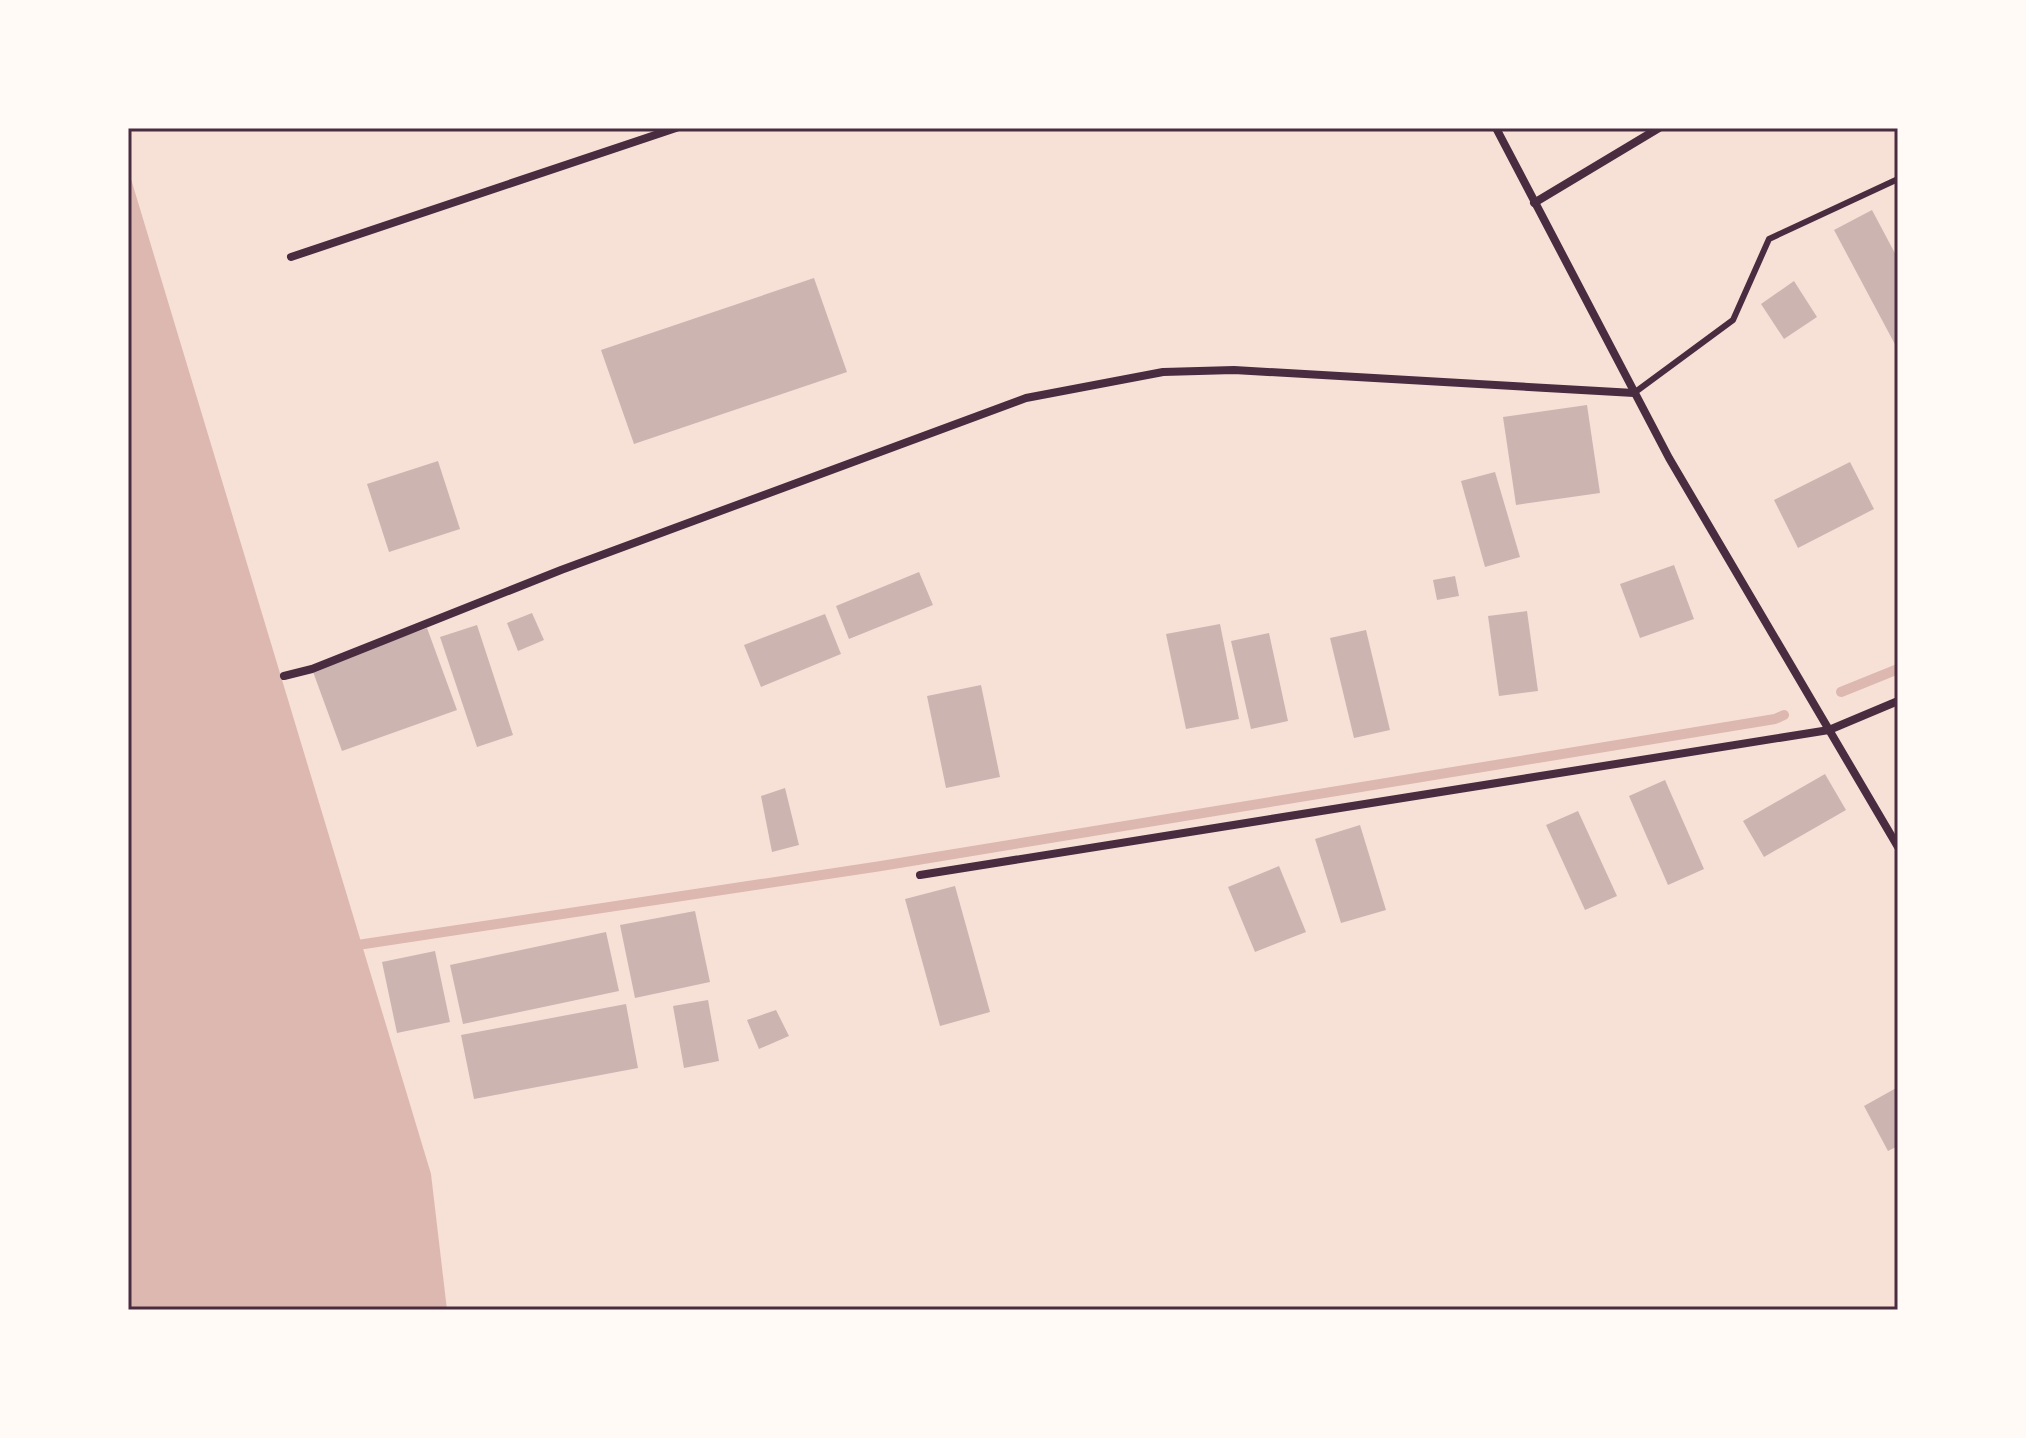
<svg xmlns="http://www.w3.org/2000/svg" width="2026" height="1438" viewBox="0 0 2026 1438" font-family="'IBM Plex Sans',sans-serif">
	<rect width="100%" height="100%" fill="#f7e1d7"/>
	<polygon fill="#dcb8b0" points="128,169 431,1174 447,1310 128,1310"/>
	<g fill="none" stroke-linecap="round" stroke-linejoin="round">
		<g stroke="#dcb8b0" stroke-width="10">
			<polyline points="1841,692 1898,669"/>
			<polyline points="351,946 881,866 1775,719 1784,715"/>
		</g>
	</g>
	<g fill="#ccb4b1">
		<polygon points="1872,210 1898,259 1898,350 1834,230"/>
		<polygon points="814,278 847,372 634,444 601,350"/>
		<polygon points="1794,281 1817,317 1784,339 1761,304"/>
		<polygon points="1587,405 1600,493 1516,505 1503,417"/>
		<polygon points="438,461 460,529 389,552 367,484"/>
		<polygon points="1850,462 1874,509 1798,548 1774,500"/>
		<polygon points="1495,472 1520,557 1485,567 1461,481"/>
		<polygon points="1674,565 1694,619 1640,638 1620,584"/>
		<polygon points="919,572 933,605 849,639 836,606"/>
		<polygon points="1455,576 1459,596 1437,600 1433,580"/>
		<polygon points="1527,611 1538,691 1499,696 1488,616"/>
		<polygon points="532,613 544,640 518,651 507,623"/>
		<polygon points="825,614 841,654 761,687 744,645"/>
		<polygon points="1220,624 1239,719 1186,729 1166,634"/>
		<polygon points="477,625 513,735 477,747 440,637"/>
		<polygon points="427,628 457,710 342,751 312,669"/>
		<polygon points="1366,630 1390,730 1354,738 1330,638"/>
		<polygon points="1269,633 1288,721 1251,729 1231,641"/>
		<polygon points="981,685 1000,777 946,788 927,696"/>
		<polygon points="1825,774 1846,810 1764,857 1743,821"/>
		<polygon points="1665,780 1704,869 1668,885 1629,796"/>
		<polygon points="785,788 799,845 772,852 761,796"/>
		<polygon points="1578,811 1617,896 1585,910 1546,825"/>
		<polygon points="1360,825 1386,910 1341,923 1315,839"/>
		<polygon points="1279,866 1306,932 1255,952 1228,887"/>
		<polygon points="955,886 990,1012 940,1026 905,899"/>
		<polygon points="695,911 710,982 635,998 620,925"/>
		<polygon points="606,932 619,991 463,1024 450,965"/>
		<polygon points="435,951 450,1022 397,1033 382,962"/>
		<polygon points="708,1000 719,1061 684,1068 673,1006"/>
		<polygon points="626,1004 638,1068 474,1099 461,1035"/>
		<polygon points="776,1010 789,1036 759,1049 747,1020"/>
		<polygon points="1898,1087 1898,1146 1888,1151 1864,1106"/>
	</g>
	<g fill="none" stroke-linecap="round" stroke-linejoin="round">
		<polyline stroke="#4a2c40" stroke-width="6" points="1634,393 1733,320 1769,239 1898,179"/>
		<g stroke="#4a2c40" stroke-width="8">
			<polyline points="1496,128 1669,458 1898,847"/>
			<polyline points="1534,203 1659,128"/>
			<polyline points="291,257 676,128"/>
			<polyline points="284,676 312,669 561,570 1026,398 1163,372 1234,370 1634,393"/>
			<polyline points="920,875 1829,730 1898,701"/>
		</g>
	</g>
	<rect width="2026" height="1438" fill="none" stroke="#fffaf5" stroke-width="260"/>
	<rect x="130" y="130" width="1766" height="1178" fill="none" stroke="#4a2c40" stroke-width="3"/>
</svg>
